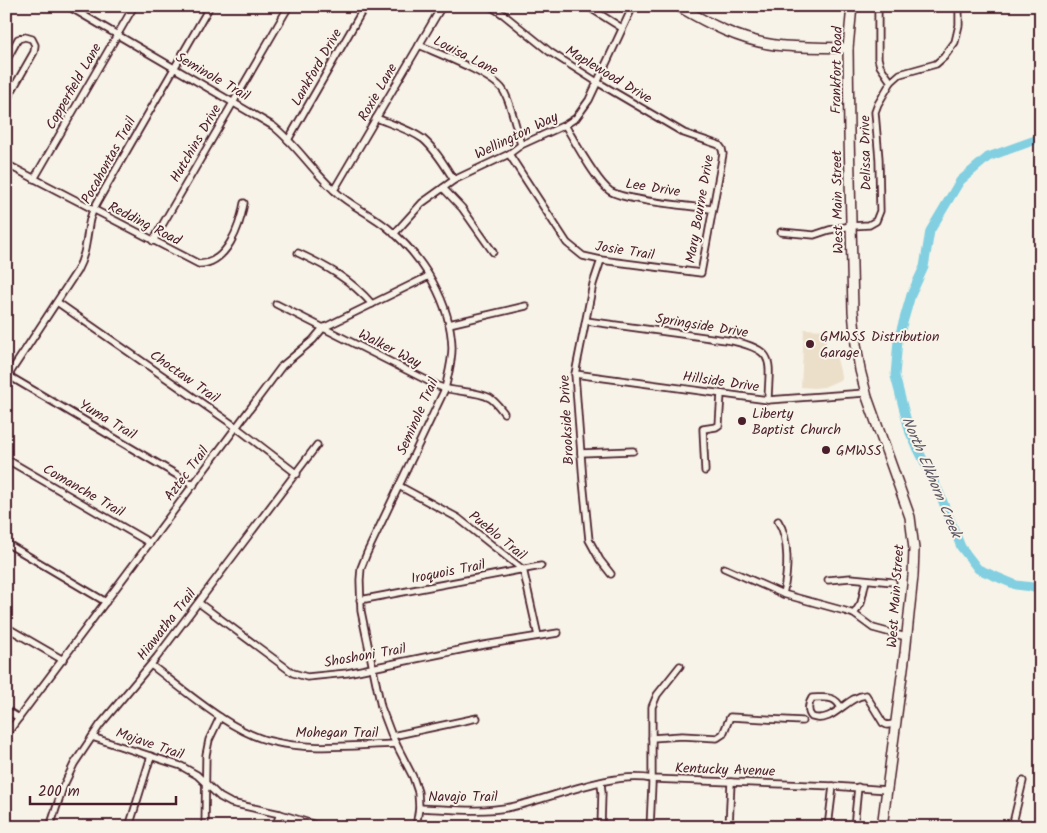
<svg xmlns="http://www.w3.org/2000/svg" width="1047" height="833" viewBox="0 0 1047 833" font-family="Kalam,sans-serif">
	<rect width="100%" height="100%" fill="#f7f3e8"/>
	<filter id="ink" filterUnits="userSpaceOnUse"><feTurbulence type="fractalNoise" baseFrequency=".02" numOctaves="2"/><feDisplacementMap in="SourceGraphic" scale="10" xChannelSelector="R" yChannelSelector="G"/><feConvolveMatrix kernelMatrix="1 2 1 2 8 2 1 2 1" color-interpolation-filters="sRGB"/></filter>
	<g filter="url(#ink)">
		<polygon fill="#ecdfca" points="804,329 827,330 825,351 830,350 836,355 842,379 824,387 814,388 801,387"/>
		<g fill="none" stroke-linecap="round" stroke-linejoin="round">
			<polyline stroke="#81cfe0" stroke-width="9" points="1041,138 988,157 960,181 930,231 924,267 911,295 898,340 895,376 910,433 939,492 961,547 978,569 1016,585 1041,588"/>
			<defs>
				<g id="minor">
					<path d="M68 6 273 126C297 145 313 172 336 192 352 207 373 215 389 229 423 257 451 303 452 348 452 362 448 375 445 389L367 553 361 568 360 580 361 611 381 707 392 736 413 777 418 792 419 808 416 827"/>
					<polyline points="490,6 504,15 550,52 597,82 684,133 719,145 722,149 723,154 701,273 601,260 583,256 567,243 509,154"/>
					<polyline points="587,6 622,28"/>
					<polyline points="878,6 878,58 880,66 891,82"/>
					<path d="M419 45C439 54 492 74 503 90 511 102 517 131 521 145"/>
					<polyline points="6,61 18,39 25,37 32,39 35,45 34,52 6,101"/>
					<path d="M376 118C391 124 409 129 423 139 436 150 445 166 454 180"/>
					<path d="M565 125C575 142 596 181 610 191 625 201 691 206 712 209"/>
					<polyline points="288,140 365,6"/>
					<path d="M6 164 199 264C227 264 240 226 244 203"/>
					<polyline points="34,179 134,6"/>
					<polyline points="443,188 462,208 493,252"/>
					<polyline points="334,190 442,6"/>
					<polyline points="781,232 814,235 829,230 851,226 869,225 876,221 880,211 879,159 875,112 878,104 891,82 900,74 936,64 944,57 955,42 959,25 959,6"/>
					<polyline points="394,234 422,203 454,180 509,154 521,145 565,125 576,118 589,100 633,6"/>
					<polyline points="153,241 289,6"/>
					<path d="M298 253C328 267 350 279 372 304"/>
					<polyline points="601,260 593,284 575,374 583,481 589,540 600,560 611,574"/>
					<polyline points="57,302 232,424 297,474"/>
					<path d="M276 304 438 386C454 393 476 390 490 398 496 402 500 408 504 413"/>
					<path d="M586 321 733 341C777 351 769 361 768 400"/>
					<polyline points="449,324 526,306"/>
					<polyline points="575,374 768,400 865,393"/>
					<polyline points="9,376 194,485"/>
					<path d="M6 379 77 271C86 254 86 242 89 224 90 216 94 208 98 201L210 6"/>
					<polyline points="581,453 633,451"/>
					<polyline points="6,459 150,543"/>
					<polyline points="705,471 703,429 716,427 719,425 721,394"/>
					<polyline points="399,486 458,518 522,569 524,573 538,636"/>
					<path d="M778 521C790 539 788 573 783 594"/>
					<polyline points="6,543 106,602"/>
					<polyline points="724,568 783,594 845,611 854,614 873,628 906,637"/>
					<polyline points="828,580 851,578 893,582"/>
					<polyline points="360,600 541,566"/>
					<polyline points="199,603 293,673 307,677 347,673 484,645 558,633"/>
					<polyline points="854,614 861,603 866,580"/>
					<polyline points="6,627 63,660"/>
					<path d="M151 665C183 689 231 732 270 741 310 751 355 745 396 744"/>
					<path d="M841 708C835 695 825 698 812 698 808 704 807 712 812 717 834 724 845 697 866 695L883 723 887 725 894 724"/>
					<polyline points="6,710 19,718"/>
					<polyline points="6,735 282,366 313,340 323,328 429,276"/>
					<polyline points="392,736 477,718"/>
					<polyline points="92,737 181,766 197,775 220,797 231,803 280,814 316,825 335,827"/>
					<polyline points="652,738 682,736 717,738 723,734 730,717 802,721"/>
					<path d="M419 808C449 809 481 813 511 807 554 798 610 771 652 779L833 786 887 790"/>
					<polyline points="650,826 667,827"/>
					<polyline points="50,827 63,787 74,764 100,725 157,657 317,445"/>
					<polyline points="129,827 151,756"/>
					<polyline points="205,827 206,755 209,740 220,717"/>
					<polyline points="275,827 280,814"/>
					<polyline points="601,827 602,793 601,783"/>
					<polyline points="650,827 652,784 652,707 657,695 680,666"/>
					<polyline points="729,827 731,782"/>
					<polyline points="828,827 833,786"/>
					<polyline points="854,827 858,787"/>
					<polyline points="1012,827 1023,781"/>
				</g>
				<g id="primary">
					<path d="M678 6C709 24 739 40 775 45 799 48 824 47 848 48"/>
					<polyline points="852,6 848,48 849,134 853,311 856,344 860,370 867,397 910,517 914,549 913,576 905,653 882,827"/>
				</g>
			</defs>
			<use href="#minor" stroke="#4a1f2b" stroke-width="9"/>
			<use href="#primary" stroke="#4a1f2b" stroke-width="12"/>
			<use href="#minor" stroke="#f7f3e8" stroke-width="5.5"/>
			<use href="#primary" stroke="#f7f3e8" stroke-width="9"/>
		</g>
	</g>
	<g fill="#4a1f2b" stroke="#f7f3e8" stroke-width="2">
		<circle cx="810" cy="344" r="5"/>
		<circle cx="742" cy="421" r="5"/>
		<circle cx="826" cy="450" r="5"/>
	</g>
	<g text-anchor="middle" stroke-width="4" stroke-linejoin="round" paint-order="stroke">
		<g font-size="14" fill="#4a1f2b" stroke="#f7f3e8">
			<text transform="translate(466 55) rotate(27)" y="5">Louisa Lane</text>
			<text transform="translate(316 67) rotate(-60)" y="5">Lankford Drive</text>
			<text transform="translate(836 70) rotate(-89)" y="5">Frankfort Road</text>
			<text transform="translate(609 74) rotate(31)" y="5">Maplewood Drive</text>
			<text transform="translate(213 76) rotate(30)" y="5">Seminole Trail</text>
			<text transform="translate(73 86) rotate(-60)" y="5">Copperfield Lane</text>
			<text transform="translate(377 92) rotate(-60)" y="5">Roxie Lane</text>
			<text transform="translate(516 135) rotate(-26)" y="5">Wellington Way</text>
			<text transform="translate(195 143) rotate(-60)" y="5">Hutchins Drive</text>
			<text transform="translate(865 153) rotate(-91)" y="5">Delissa Drive</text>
			<text transform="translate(108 160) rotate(-61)" y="5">Pocahontas Trail</text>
			<text transform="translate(653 187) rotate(9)" y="5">Lee Drive</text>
			<text transform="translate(837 202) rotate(-91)" y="5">West Main Street</text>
			<text transform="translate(699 209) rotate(-80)" y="5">Mary Bourne Drive</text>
			<text transform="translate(145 223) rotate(27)" y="5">Redding Road</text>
			<text transform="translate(625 250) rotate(9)" y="5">Josie Trail</text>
			<text transform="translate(702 325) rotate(9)" y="5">Springside Drive</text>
			<text transform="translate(390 348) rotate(27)" y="5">Walker Way</text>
			<text transform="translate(185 376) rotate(35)" y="5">Choctaw Trail</text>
			<text transform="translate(721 381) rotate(8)" y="5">Hillside Drive</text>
			<text transform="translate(417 416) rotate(-66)" y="5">Seminole Trail</text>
			<text transform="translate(108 419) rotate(31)" y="5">Yuma Trail</text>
			<text transform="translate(566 420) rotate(-93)" y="5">Brookside Drive</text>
			<text transform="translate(186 473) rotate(-53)" y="5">Aztec Trail</text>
			<text transform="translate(84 490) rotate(30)" y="5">Comanche Trail</text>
			<text transform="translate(498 535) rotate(39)" y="5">Pueblo Trail</text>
			<text transform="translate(448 571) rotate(-11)" y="5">Iroquois Trail</text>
			<text transform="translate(895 596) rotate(-86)" y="5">West Main Street</text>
			<text transform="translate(166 624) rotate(-52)" y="5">Hiawatha Trail</text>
			<text transform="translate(365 655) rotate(-10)" y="5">Shoshoni Trail</text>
			<text x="337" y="737">Mohegan Trail</text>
			<text transform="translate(150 743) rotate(19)" y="5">Mojave Trail</text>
			<text transform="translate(725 769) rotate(2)" y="5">Kentucky Avenue</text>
			<text x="463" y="801">Navajo Trail</text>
		</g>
		<g font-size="14" fill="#4a1f2b" stroke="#f7f3e8" text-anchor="start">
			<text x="820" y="341">GMWSS Distribution<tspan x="820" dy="16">Garage</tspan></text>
			<text x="752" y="418">Liberty<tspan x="752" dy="16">Baptist Church</tspan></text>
			<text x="836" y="455">GMWSS</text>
		</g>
		<g font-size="15" font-style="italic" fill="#5a5461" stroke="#f7f3e8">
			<text transform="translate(932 477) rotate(67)" y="5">North Elkhorn Creek</text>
		</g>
	</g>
	<rect width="1047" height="833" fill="none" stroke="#f7f3e8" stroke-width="25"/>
	<rect x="12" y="12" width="1022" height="808" fill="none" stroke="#4a1f2b" stroke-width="2" filter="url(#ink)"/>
	<path d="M30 796v8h146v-8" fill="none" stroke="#4a1f2b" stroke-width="2.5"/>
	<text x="38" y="796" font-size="15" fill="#4a1f2b" stroke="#f7f3e8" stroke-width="4" paint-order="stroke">200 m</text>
</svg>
